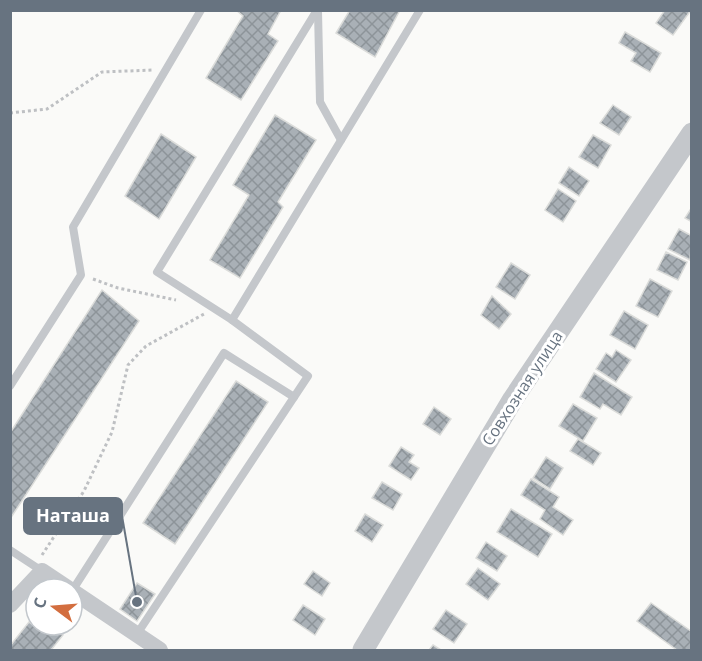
<svg xmlns="http://www.w3.org/2000/svg" width="702" height="661" viewBox="0 0 702 661" font-family="'Open Sans',sans-serif">
	<defs>
		<pattern id="building-cross-hatch" width="8" height="8" patternUnits="userSpaceOnUse" patternTransform="scale(1.5)"><rect width="8" height="8" fill="#a9b0b6"/><path d="M0 0l8 8M0 8l8-8" fill="none" stroke="#8d9499"/></pattern>
	</defs>
	<rect width="100%" height="100%" fill="#fafaf8"/>
	<g fill="url(#building-cross-hatch)" stroke="#dbdcda" stroke-width="1.5">
		<polygon points="236,10 281,10 268,34 278,41 241,100 206,78 243,16"/>
		<polygon points="350,10 400,10 375,57 336,33"/>
		<polygon points="665,10 691,10 673,35 656,23"/>
		<polygon points="625,32 661,53 650,72 631,61 636,53 619,43"/>
		<polygon points="613,105 631,117 619,135 600,123"/>
		<polygon points="275,115 316,140 278,202 283,207 240,278 210,260 249,195 233,185"/>
		<polygon points="161,134 196,157 159,219 125,196"/>
		<polygon points="593,135 611,145 598,168 579,157"/>
		<polygon points="569,167 589,181 579,196 559,183"/>
		<polygon points="558,189 576,201 563,222 545,210"/>
		<polygon points="692,207 692,222 685,218"/>
		<polygon points="679,229 692,236 690,260 668,249"/>
		<polygon points="666,252 687,262 678,280 657,270"/>
		<polygon points="511,263 530,275 515,299 496,287"/>
		<polygon points="650,279 672,291 658,317 636,306"/>
		<polygon points="102,290 139,321 10,519 10,433"/>
		<polygon points="492,296 511,314 499,329 481,315"/>
		<polygon points="624,311 648,325 635,349 610,335"/>
		<polygon points="616,350 631,360 616,382 596,369 606,353 612,357"/>
		<polygon points="594,373 632,397 621,415 603,404 600,409 580,397"/>
		<polygon points="236,381 268,402 175,544 143,523"/>
		<polygon points="573,404 597,418 583,441 559,426"/>
		<polygon points="434,407 451,419 440,435 423,424"/>
		<polygon points="578,439 601,453 593,465 570,451"/>
		<polygon points="401,447 414,455 409,462 419,468 411,480 389,466"/>
		<polygon points="546,457 563,468 550,489 533,478"/>
		<polygon points="531,479 559,497 553,507 573,520 563,535 540,519 545,510 521,495"/>
		<polygon points="382,482 402,494 393,510 372,498"/>
		<polygon points="511,509 552,534 538,557 497,532"/>
		<polygon points="365,514 383,525 372,542 355,531"/>
		<polygon points="486,542 507,556 497,571 476,558"/>
		<polygon points="478,568 500,584 488,600 466,584"/>
		<polygon points="313,571 330,583 322,596 304,584"/>
		<polygon points="137,583 155,594 137,621 120,609"/>
		<polygon points="651,603 692,632 692,650 677,650 637,621"/>
		<polygon points="303,605 325,619 315,635 293,620"/>
		<polygon points="446,610 467,624 454,643 433,629"/>
		<polygon points="29,622 39,630 43,625 50,625 63,635 51,650 10,650 10,646"/>
		<polygon points="433,645 441,650 429,650"/>
	</g>
	<g fill="none" stroke-linecap="round" stroke-linejoin="round">
		<g stroke="#bec0c3" stroke-width="3" stroke-dasharray="3 3" stroke-linecap="butt">
			<polyline points="10,113 47,109 102,72 153,70"/>
			<polyline points="93,279 118,288 176,300"/>
			<polyline points="42,555 84,491 112,432 128,365 146,346 204,314"/>
		</g>
		<g stroke="#c4c7cb" stroke-width="8">
			<polyline points="318,11 320,102 341,140"/>
			<polyline points="232,320 157,272 317,10"/>
			<polyline points="10,386 81,275 73,227 201,10"/>
			<polyline points="10,550 42,571"/>
			<polyline points="72,591 224,353 294,397"/>
			<polyline points="137,634 308,376 232,320 420,10"/>
		</g>
		<g stroke="#c4c7cb" stroke-width="16">
			<polyline points="72,591 160,650"/>
			<polyline points="10,605 42,571 69,589"/>
		</g>
		<polyline stroke="#c4c7cb" stroke-width="21" points="363,650 513,399 692,133"/>
	</g>
	<g text-anchor="middle" stroke-width="6" stroke-linejoin="round" paint-order="stroke">
		<g font-size="16" fill="#677380" stroke="#fff">
			<text transform="translate(522 388) rotate(-57)" y="6">Совхозная улица</text>
		</g>
	</g>
	<path fill="none" stroke="#677380" stroke-width="2" d="M137 602L122 516"/>
	<circle fill="#677380" stroke="#fff" stroke-width="2" cx="137" cy="602" r="6"/>
	<rect fill="#677380" stroke="#677380" stroke-width="2" x="24" y="498" width="98" height="36" rx="6"/>
	<g font-size="18" text-anchor="middle" font-weight="bold" fill="#fff">
		<text x="73" y="522">Наташа</text>
	</g>
	<rect width="702" height="661" fill="none" stroke="#677380" stroke-width="24"/>
	<g transform="translate(54 607) rotate(286)"><circle r="28" fill="#ffffff" stroke="#c2c7cc" stroke-width="1.5"/>
	<path d="M0-4.5L10 22L0 15L-10 22Z" fill="#d36e3f"/>
	<text y="-9" font-size="16" font-weight="bold" text-anchor="middle" fill="#677380">С</text>
	</g>
</svg>
